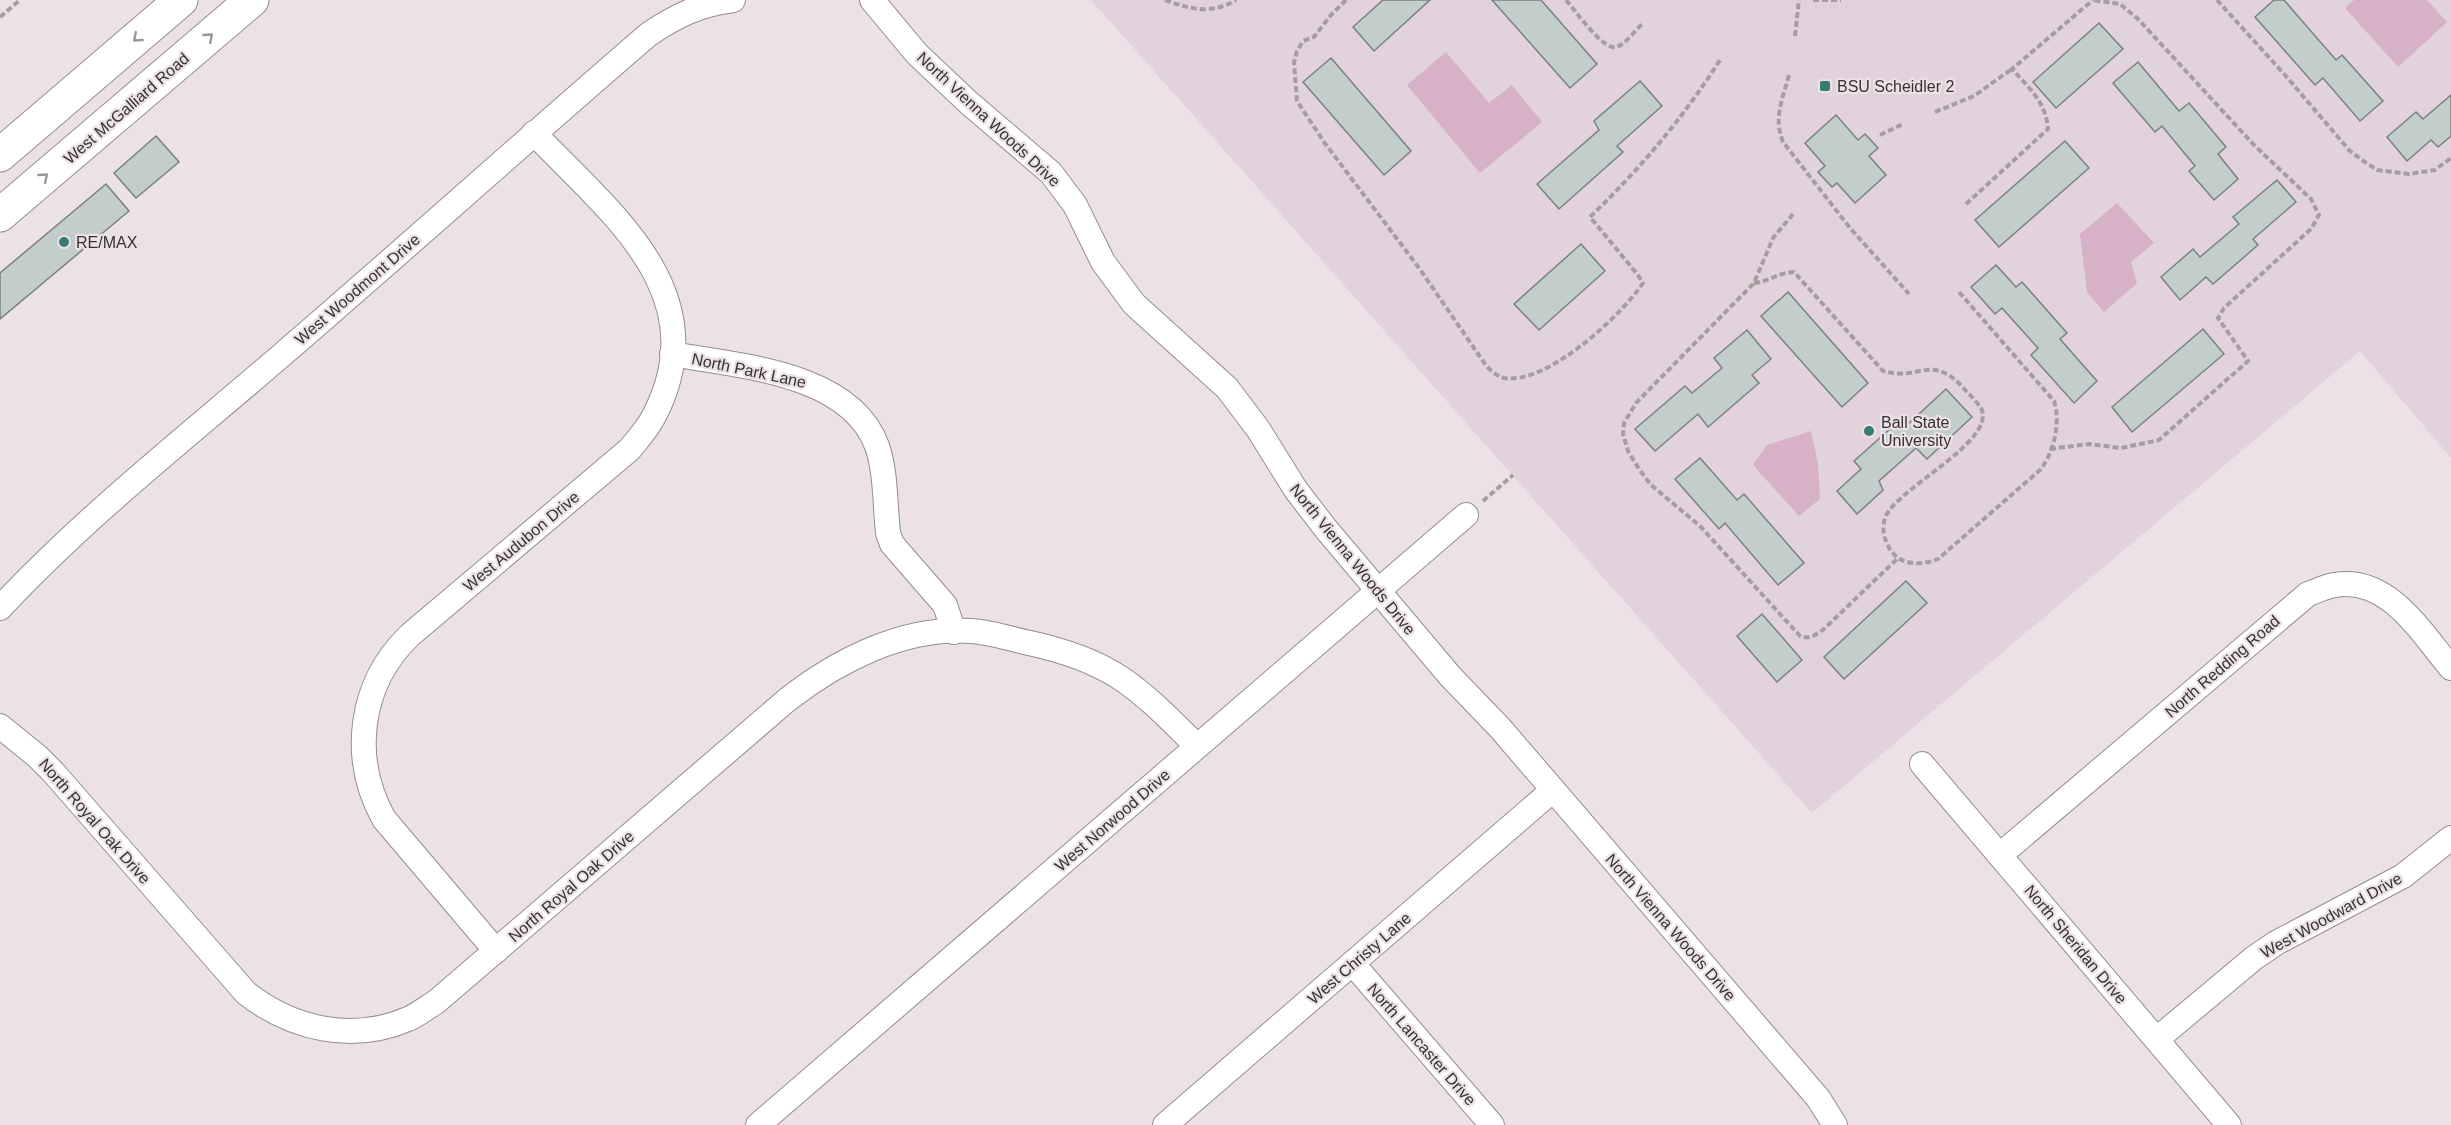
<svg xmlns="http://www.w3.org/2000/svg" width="2451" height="1125" viewBox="0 0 2451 1125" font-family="Arial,sans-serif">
	<rect width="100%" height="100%" fill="#ebe1e6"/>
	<polygon fill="#e2d2db" points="1091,0 2451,0 2451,458 2360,351 1812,813"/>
	<g fill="#d7b1c5">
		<polygon points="2354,0 2427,0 2447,22 2398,67 2345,8"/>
		<polygon points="1446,52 1489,103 1512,85 1542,122 1480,173 1407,85"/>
		<polygon points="2117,203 2154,243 2131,262 2137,283 2104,312 2087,292 2080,234"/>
		<polygon points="1811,431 1818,464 1820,499 1799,516 1753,465 1767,445"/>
	</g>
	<g fill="#c3cecc" stroke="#788280" stroke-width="1.5">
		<polygon points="1383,0 1430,0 1374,51 1353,27"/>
		<polygon points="1492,0 1541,0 1597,64 1570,88"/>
		<polygon points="2274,0 2284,0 2336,60 2342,55 2383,101 2360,121 2323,78 2315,85 2255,17"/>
		<polygon points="2099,23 2123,49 2056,108 2033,82"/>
		<polygon points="1331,58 1411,151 1384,175 1303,82"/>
		<polygon points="2138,62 2179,111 2189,103 2226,147 2218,154 2238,179 2214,200 2189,171 2195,166 2162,126 2155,132 2113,83"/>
		<polygon points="1640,81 1662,106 1617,146 1623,152 1559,209 1537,184 1599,130 1594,121"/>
		<polygon points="2451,95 2451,136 2438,147 2431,140 2407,161 2387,137 2416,112 2423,119"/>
		<polygon points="1836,115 1858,140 1865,134 1878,148 1869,156 1886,175 1855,203 1837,183 1832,187 1818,172 1825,166 1805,143"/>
		<polygon points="156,136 179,162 136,198 114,173"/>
		<polygon points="2065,141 2089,168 1999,247 1975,220"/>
		<polygon points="2277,180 2296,202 2253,239 2258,245 2213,284 2206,277 2180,300 2161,277 2193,249 2200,257 2239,224 2233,217"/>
		<polygon points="106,184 129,211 0,319 0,273"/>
		<polygon points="1581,244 1605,271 1539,330 1514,304"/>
		<polygon points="1996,265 2016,287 2022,282 2067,333 2060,339 2097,381 2074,403 2031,355 2038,348 2002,308 1995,314 1971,287"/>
		<polygon points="1788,292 1868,383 1842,407 1761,316"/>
		<polygon points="2203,329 2224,354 2132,432 2112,407"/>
		<polygon points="1747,330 1771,359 1752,375 1759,383 1708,427 1698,414 1655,451 1635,429 1685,386 1692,393 1722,368 1714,358"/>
		<polygon points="1946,389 1972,417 1927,459 1916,448 1879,481 1883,490 1857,514 1837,491 1861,469 1854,461 1901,419 1907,425"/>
		<polygon points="1700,458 1737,500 1744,494 1804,563 1778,585 1725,523 1719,529 1675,479"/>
		<polygon points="1906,581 1927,603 1844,679 1824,657"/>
		<polygon points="1762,614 1802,660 1777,682 1737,636"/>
	</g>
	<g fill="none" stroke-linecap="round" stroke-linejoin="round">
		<defs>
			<g id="minor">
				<polyline points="872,0 917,54 969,103 1051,173 1075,205 1103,262 1134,304 1227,388 1258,429 1296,490 1326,529 1450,676 1500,728 1818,1098 1835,1125"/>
				<path d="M672 354C738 366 850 372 877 446 886 472 885 505 888 533L892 544 945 605 954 632"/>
				<path d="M0 608C87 515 187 437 283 354 406 248 526 140 649 34 676 16 700 4 733 0"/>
				<path d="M0 726 37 756 53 772 246 993C292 1029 352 1043 408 1019 418 1015 427 1007 436 1002L787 700C838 660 905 626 971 631 989 632 1008 638 1025 642 1058 649 1094 660 1122 679 1150 698 1173 723 1197 746"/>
				<polyline points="1922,764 2229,1125"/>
				<path d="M2000 855 2308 594C2317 591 2326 586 2335 585 2388 575 2422 634 2451 668"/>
				<path d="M496 951 384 819C350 758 359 684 410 635L630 449C638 439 648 428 654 416 718 293 610 213 534 133"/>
				<polyline points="1353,964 1492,1125"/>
				<polyline points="2157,1039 2254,958 2276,943 2403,876 2451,838"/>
				<polyline points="758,1125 1466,515"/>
				<polyline points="1165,1125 1553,790"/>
			</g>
			<g id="primary">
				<polyline points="0,155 181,0"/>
				<polyline points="0,215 252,0"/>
			</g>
		</defs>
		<use href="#minor" stroke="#958d91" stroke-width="26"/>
		<use href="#primary" stroke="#958d91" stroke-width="35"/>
		<g stroke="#a59ea1" stroke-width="4" stroke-dasharray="6 3" stroke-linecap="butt">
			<path d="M1165 0C1190 9 1211 15 1236 0"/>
			<path d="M1346 0 1331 15 1314 37 1303 41 1297 51 1294 63 1297 101 1324 142 1419 268 1485 364C1490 370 1496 376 1504 378 1547 385 1621 316 1643 283L1638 275 1590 217C1640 169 1683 118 1720 60"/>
			<path d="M1566 0C1575 10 1604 52 1617 47 1626 43 1635 31 1642 24"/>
			<polyline points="1813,0 1841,0"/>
			<polyline points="2217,0 2285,75 2349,150 2362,160 2377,170 2409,174 2435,170 2451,158"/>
			<polyline points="0,17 20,0"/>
			<polyline points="1795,36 1799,0"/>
			<path d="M1789 75C1783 98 1773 118 1783 142L1850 228 1909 294"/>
			<polyline points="1935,112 1974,96 2012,69"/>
			<polyline points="1880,135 1903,124"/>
			<path d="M1966 204 2048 129C2046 102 2029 88 2012 69L2093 0"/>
			<path d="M1793 214 1773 238 1754 283 1636 403 1624 423 1623 434 1628 451 1639 469 1651 485 1700 526 1800 636C1810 640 1817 634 1825 628L1897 559"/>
			<path d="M1754 283C1768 282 1780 272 1794 272L1883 371C1920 382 1932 351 1966 391 1971 396 1977 402 1981 408 1998 441 1895 489 1885 518 1881 529 1885 543 1892 552 1902 566 1924 565 1938 559L2040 470C2054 453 2061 422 2054 401L1959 292"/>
			<polyline points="2050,449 2089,444 2121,448 2159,440 2248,361 2218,318 2224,308 2311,229 2319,215 2311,199 2254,145 2138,19 2120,4 2092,0"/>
			<polyline points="1483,501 1513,475"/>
		</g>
		<use href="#minor" stroke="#fff" stroke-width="24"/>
		<use href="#primary" stroke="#fff" stroke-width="33"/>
	</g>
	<defs><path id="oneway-chevron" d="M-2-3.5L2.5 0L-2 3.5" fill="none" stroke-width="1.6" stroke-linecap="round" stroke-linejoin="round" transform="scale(1.5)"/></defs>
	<g stroke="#9a989a">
		<use href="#oneway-chevron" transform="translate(209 37) rotate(-41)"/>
		<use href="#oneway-chevron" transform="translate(137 38) rotate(139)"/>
		<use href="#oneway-chevron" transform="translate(44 177) rotate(-41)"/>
	</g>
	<g fill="#367c73" stroke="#ebe1e6" stroke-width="2">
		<rect x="1819" y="80" width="12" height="12" rx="3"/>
		<circle cx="64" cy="242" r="6"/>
		<circle cx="1869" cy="431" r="6"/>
	</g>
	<g text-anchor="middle" stroke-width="4.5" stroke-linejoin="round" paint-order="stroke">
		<g font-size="16" fill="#363234" stroke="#ebe1e6" text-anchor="start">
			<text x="1837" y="92">BSU Scheidler 2</text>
			<text x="76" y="248">RE/MAX</text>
			<text x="1881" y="428">Ball State<tspan x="1881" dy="18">University</tspan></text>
		</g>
		<g font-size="16" fill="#363234" stroke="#ebe1e6">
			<text transform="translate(126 108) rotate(-41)" y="6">West McGalliard Road</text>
			<text transform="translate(989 119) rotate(43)" y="6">North Vienna Woods Drive</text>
			<text transform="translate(357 289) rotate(-41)" y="6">West Woodmont Drive</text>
			<text transform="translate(749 370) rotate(12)" y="6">North Park Lane</text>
			<text transform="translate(521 541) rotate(-40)" y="6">West Audubon Drive</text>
			<text transform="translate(1353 559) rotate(51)" y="6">North Vienna Woods Drive</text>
			<text transform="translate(2222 666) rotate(-41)" y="6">North Redding Road</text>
			<text transform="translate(1112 820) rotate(-41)" y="6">West Norwood Drive</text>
			<text transform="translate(95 821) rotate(49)" y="6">North Royal Oak Drive</text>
			<text transform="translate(571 886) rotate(-41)" y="6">North Royal Oak Drive</text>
			<text transform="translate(2331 915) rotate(-29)" y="6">West Woodward Drive</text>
			<text transform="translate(1671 927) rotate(49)" y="6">North Vienna Woods Drive</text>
			<text transform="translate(2076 944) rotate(50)" y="6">North Sheridan Drive</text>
			<text transform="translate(1359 958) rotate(-41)" y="6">West Christy Lane</text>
			<text transform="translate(1422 1044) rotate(49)" y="6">North Lancaster Drive</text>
		</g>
	</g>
</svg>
